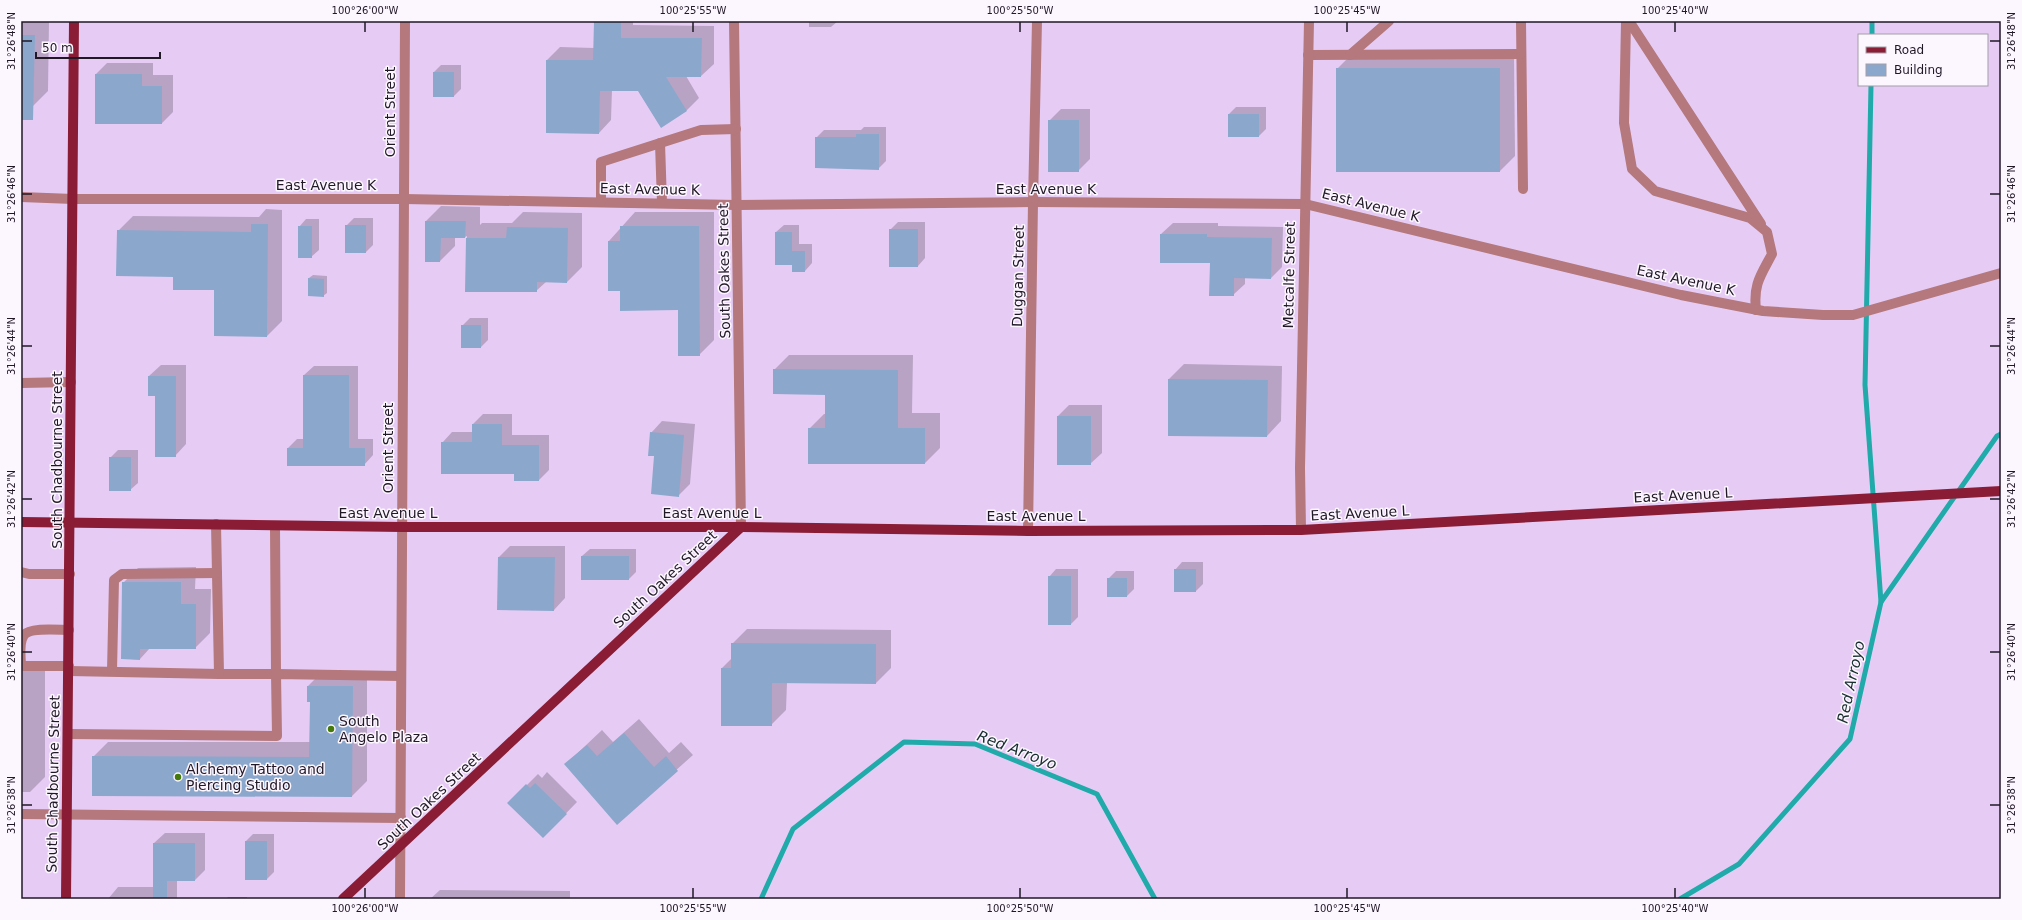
<svg xmlns="http://www.w3.org/2000/svg" width="2022" height="920" viewBox="0 0 2022 920" font-family="'DejaVu Sans',sans-serif">
	<rect width="100%" height="100%" fill="#e6ccf5"/>
	<g fill="#0003">
		<polygon points="21,21 49,21 48,91 33,106 21,106"/>
		<polygon points="581,21 633,21 633,25 714,26 714,64 701,76 686,76 699,98 687,110 661,127 638,90 612,90 611,120 599,133 547,60 560,47 595,48 595,21"/>
		<polygon points="809,21 838,21 831,27 809,27"/>
		<polygon points="1352,54 1514,54 1515,156 1500,171 1337,69"/>
		<polygon points="107,63 153,63 153,75 173,75 173,112 162,123 96,74"/>
		<polygon points="441,65 461,65 461,89 454,96 434,72"/>
		<polygon points="1236,107 1266,107 1266,129 1259,136 1229,114"/>
		<polygon points="1061,109 1090,109 1090,159 1078,171 1049,121"/>
		<polygon points="864,127 886,127 886,161 878,169 816,138 824,130 861,130"/>
		<polygon points="441,206 480,207 480,225 482,223 512,223 523,212 582,213 582,267 567,282 546,282 536,291 466,291 467,236 465,237 455,237 455,246 440,261 426,261 426,221"/>
		<polygon points="266,209 282,210 282,321 267,336 215,289 118,231 133,216 259,217"/>
		<polygon points="635,212 714,212 714,340 699,355 679,309 621,290 609,241"/>
		<polygon points="354,218 373,218 373,245 366,252 346,252 346,226"/>
		<polygon points="306,219 319,219 319,250 311,257 299,227"/>
		<polygon points="898,222 925,222 925,258 918,266 890,230"/>
		<polygon points="1173,223 1218,223 1218,226 1283,227 1282,267 1271,278 1245,277 1245,284 1233,295 1211,262 1161,262 1161,234"/>
		<polygon points="784,225 799,225 799,244 812,244 812,263 805,271 793,264 776,232"/>
		<polygon points="313,275 327,276 327,293 323,296 309,278"/>
		<polygon points="470,318 488,318 488,340 481,347 462,347 462,326"/>
		<polygon points="789,355 913,355 912,413 940,413 940,448 925,463 809,429 824,414 826,414 826,394 774,370"/>
		<polygon points="1184,364 1282,366 1281,421 1267,436 1169,379"/>
		<polygon points="161,365 186,365 186,444 175,456 149,376"/>
		<polygon points="314,366 358,366 358,439 373,439 373,455 364,465 288,448 297,439 304,439 304,375"/>
		<polygon points="1069,405 1102,405 1102,453 1090,464 1058,416"/>
		<polygon points="483,414 512,414 512,435 549,435 549,470 539,480 515,473 442,443 452,432 473,432 473,424"/>
		<polygon points="662,421 695,424 690,484 678,496 656,456 651,433"/>
		<polygon points="118,450 138,450 138,483 130,490 110,458"/>
		<polygon points="510,546 565,546 565,598 554,610 498,609 499,557"/>
		<polygon points="590,549 636,549 636,572 629,579 582,579 582,556"/>
		<polygon points="1182,562 1203,562 1203,584 1196,591 1175,591 1175,570"/>
		<polygon points="196,567 195,589 211,589 210,633 195,648 150,648 140,659 123,583 138,568"/>
		<polygon points="1056,569 1078,569 1078,617 1071,624 1049,577"/>
		<polygon points="1116,571 1134,571 1134,589 1127,596 1108,579"/>
		<polygon points="747,629 891,630 891,668 876,683 787,683 786,710 771,725 722,668 732,658 732,644"/>
		<polygon points="21,665 45,665 45,777 30,792 21,792"/>
		<polygon points="323,671 367,672 367,781 352,796 93,757 108,742 310,742 311,701 308,686"/>
		<polygon points="639,719 669,753 681,742 693,755 617,823 566,764 602,730 613,742"/>
		<polygon points="547,772 577,802 543,837 509,803 538,774 542,778"/>
		<polygon points="165,833 205,833 205,870 195,880 177,880 177,899 108,899 118,887 154,887 154,843"/>
		<polygon points="253,834 274,834 274,872 267,879 246,841"/>
		<polygon points="440,890 570,891 570,899 430,899"/>
		<polygon points="228,897 247,897 247,899 226,899"/>
	</g>
	<g fill="none" stroke-linecap="round" stroke-linejoin="round">
		<g stroke="#20aaa9" stroke-width="5">
			<polyline points="1872,35 1872,21"/>
			<polyline points="1871,85 1865,385 1881,602"/>
			<polyline points="761,899 793,829 904,742 975,744 1097,794 1155,899"/>
			<polyline points="1680,899 1739,864 1850,739 1881,602 1997,436 2001,434"/>
		</g>
	</g>
	<g fill="#8ba8cc">
		<polygon points="594,21 621,21 621,38 702,38 701,77 666,77 687,111 661,128 638,91 600,91 599,134 546,133 546,60 593,60"/>
		<polygon points="21,35 35,35 33,120 21,120"/>
		<rect x="1336" y="68" width="164" height="104"/>
		<rect x="433" y="72" width="21" height="25"/>
		<polygon points="95,74 142,74 142,86 162,86 162,124 95,124"/>
		<rect x="1228" y="114" width="31" height="23"/>
		<rect x="1048" y="120" width="31" height="52"/>
		<polygon points="856,134 879,134 879,170 815,168 815,137 856,137"/>
		<polygon points="425,221 466,221 465,238 441,238 440,262 425,262"/>
		<polygon points="251,224 268,224 267,337 214,336 214,290 173,290 173,277 116,276 117,230 251,232"/>
		<rect x="345" y="225" width="21" height="28"/>
		<rect x="298" y="226" width="14" height="32"/>
		<polygon points="620,226 699,226 700,356 678,356 678,310 620,311 620,291 608,291 608,241 620,241"/>
		<polygon points="507,227 568,228 567,283 537,282 537,292 465,292 466,238 506,238"/>
		<rect x="889" y="229" width="29" height="38"/>
		<polygon points="775,232 792,232 792,251 805,251 805,272 792,272 792,265 775,265"/>
		<polygon points="1160,234 1207,234 1207,237 1272,238 1271,279 1234,278 1234,296 1209,296 1210,263 1160,263"/>
		<polygon points="308,278 324,279 324,297 308,296"/>
		<rect x="461" y="325" width="20" height="23"/>
		<polygon points="773,369 898,370 898,428 925,428 925,464 808,464 808,428 825,428 825,395 773,394"/>
		<polygon points="303,375 349,375 349,448 365,448 365,466 287,466 287,448 303,448"/>
		<polygon points="148,376 176,376 176,457 155,457 155,396 148,396"/>
		<polygon points="1168,379 1268,380 1267,437 1168,436"/>
		<rect x="1057" y="416" width="34" height="49"/>
		<polygon points="472,424 502,424 502,445 539,445 539,481 514,481 514,474 441,474 441,442 472,442"/>
		<polygon points="650,432 684,435 679,497 651,494 654,456 648,456"/>
		<rect x="109" y="457" width="22" height="34"/>
		<rect x="581" y="556" width="48" height="24"/>
		<polygon points="498,557 555,557 554,611 497,610"/>
		<rect x="1174" y="569" width="22" height="23"/>
		<rect x="1048" y="576" width="23" height="49"/>
		<rect x="1107" y="578" width="20" height="19"/>
		<polygon points="122,582 181,582 181,604 196,604 196,649 140,649 140,660 121,659"/>
		<polygon points="731,643 876,644 876,684 772,683 772,726 721,726 721,668 731,668"/>
		<polygon points="307,686 353,686 352,797 92,796 92,756 309,757 310,702 307,702"/>
		<polygon points="624,733 654,767 666,756 678,771 617,825 564,764 587,745 597,756"/>
		<polygon points="535,783 567,814 543,838 507,803 526,784 530,788"/>
		<rect x="245" y="841" width="22" height="39"/>
		<polygon points="153,843 195,843 195,881 167,881 167,899 153,899"/>
	</g>
	<g fill="none" stroke-linecap="round" stroke-linejoin="round">
		<g stroke="#b4787d" stroke-width="10">
			<polyline points="734,21 741,527"/>
			<polyline points="1521,21 1523,189"/>
			<path d="M1626 21 1624 123 1632 169 1655 191 1750 218 1767 232 1772 254C1761 275 1753 284 1756 310"/>
			<polyline points="1629,21 1761,224"/>
			<polyline points="1308,55 1521,54"/>
			<polyline points="1350,55 1389,21"/>
			<polyline points="660,143 662,203"/>
			<polyline points="21,197 73,199 404,199 737,205 1033,202 1305,204 1681,295 1763,311 1823,315 1853,315 2001,273"/>
			<polyline points="601,202 601,162 701,130 736,129"/>
			<polyline points="21,383 71,382"/>
			<polyline points="216,524 219,674 276,674 275,526"/>
			<polyline points="1301,530 1300,468 1309,21"/>
			<polyline points="1028,531 1033,202 1037,21"/>
			<polyline points="21,572 29,574 70,574"/>
			<path d="M21 666C21 657 18 643 24 635 30 627 59 630 69 630"/>
			<polyline points="21,666 69,666"/>
			<polyline points="69,671 219,674"/>
			<polyline points="112,671 114,580 122,574 217,573"/>
			<polyline points="68,734 277,736 276,674 401,676"/>
			<polyline points="21,814 401,818"/>
			<polyline points="400,899 405,21"/>
		</g>
		<g stroke="#8a1d35" stroke-width="10">
			<polyline points="21,522 402,527 741,527 1028,531 1301,530 2001,491"/>
			<polyline points="66,899 74,21"/>
			<polyline points="343,899 741,527"/>
		</g>
	</g>
	<path fill="none" stroke="#211826" stroke-width="1.5" d="M365 22V32M693 22V32M1020 22V32M1347 22V32M1675 22V32M22 41H32M1990 41H2000M22 194H32M1990 194H2000M22 346H32M1990 346H2000M22 499H32M1990 499H2000M22 652H32M1990 652H2000M22 805H32M1990 805H2000M365 888V898M693 888V898M1020 888V898M1347 888V898M1675 888V898"/>
	<g fill="#447a0c" stroke="#fcf6ff" stroke-width="1.5">
		<circle cx="331" cy="729" r="4"/>
		<circle cx="178" cy="777" r="4"/>
	</g>
	<g text-anchor="middle" stroke-width="3" stroke-linejoin="round" paint-order="stroke">
		<g font-size="14" fill="#211826" stroke="#fcf6ff">
			<text transform="translate(390 112) rotate(-90)" y="5">Orient Street</text>
			<text x="326" y="190">East Avenue K</text>
			<text transform="translate(650 189) rotate(1)" y="5">East Avenue K</text>
			<text x="1046" y="194">East Avenue K</text>
			<text transform="translate(1371 205) rotate(14)" y="5">East Avenue K</text>
			<text transform="translate(724 271) rotate(-91)" y="5">South Oakes Street</text>
			<text transform="translate(1289 275) rotate(-89)" y="5">Metcalfe Street</text>
			<text transform="translate(1018 276) rotate(-89)" y="5">Duggan Street</text>
			<text transform="translate(1686 280) rotate(12)" y="5">East Avenue K</text>
			<text transform="translate(388 448) rotate(-90)" y="5">Orient Street</text>
			<text transform="translate(57 460) rotate(-90)" y="5">South Chadbourne Street</text>
			<text transform="translate(1683 495) rotate(-3)" y="5">East Avenue L</text>
			<text x="388" y="518">East Avenue L</text>
			<text x="712" y="518">East Avenue L</text>
			<text transform="translate(1360 513) rotate(-3)" y="5">East Avenue L</text>
			<text x="1036" y="521">East Avenue L</text>
			<text transform="translate(665 579) rotate(-43)" y="5">South Oakes Street</text>
			<text transform="translate(53 784) rotate(-89)" y="5">South Chadbourne Street</text>
			<text transform="translate(429 801) rotate(-43)" y="5">South Oakes Street</text>
		</g>
		<g font-size="14" fill="#211826" stroke="#fcf6ff" text-anchor="start">
			<text x="339" y="726">South<tspan x="339" dy="16">Angelo Plaza</tspan></text>
			<text x="186" y="774">Alchemy Tattoo and<tspan x="186" dy="16">Piercing Studio</tspan></text>
		</g>
		<g font-size="15" font-style="italic" fill="#182e2e" stroke="#fcf6ff">
			<text transform="translate(1851 682) rotate(-78)" y="5">Red Arroyo</text>
			<text transform="translate(1017 750) rotate(21)" y="5">Red Arroyo</text>
		</g>
	</g>
	<rect width="2022" height="920" fill="none" stroke="#fcf6ff" stroke-width="44"/>
	<rect x="1858" y="34" width="130" height="52" fill="#fcf6ff" stroke="#a49da8"/>
	<rect x="1866" y="47" width="20" height="6" fill="#8a1d35" stroke="#a49da8"/>
	<text x="1894" y="54" font-size="12" fill="#211826">Road</text>
	<rect x="1866" y="64" width="20" height="12" fill="#8ba8cc" stroke="#a49da8"/>
	<text x="1894" y="74" font-size="12" fill="#211826">Building</text>
	<path d="M36 52v6h124v-6" fill="none" stroke="#211826" stroke-width="2"/>
	<text x="42" y="52" font-size="12" fill="#211826" stroke="#fcf6ff" stroke-width="3" paint-order="stroke">50 m</text>
	<rect x="22" y="22" width="1978" height="876" fill="none" stroke="#211826" stroke-width="1.5"/>
	<g font-size="10" text-anchor="middle" fill="#211826">
		<text x="365" y="14">100°26'00"W</text>
		<text x="693" y="14">100°25'55"W</text>
		<text x="1020" y="14">100°25'50"W</text>
		<text x="1347" y="14">100°25'45"W</text>
		<text x="1675" y="14">100°25'40"W</text>
		<text transform="translate(11 41) rotate(-90)" y="4">31°26'48"N</text>
		<text transform="translate(2011 41) rotate(-90)" y="4">31°26'48"N</text>
		<text transform="translate(11 194) rotate(-90)" y="4">31°26'46"N</text>
		<text transform="translate(2011 194) rotate(-90)" y="4">31°26'46"N</text>
		<text transform="translate(11 346) rotate(-90)" y="4">31°26'44"N</text>
		<text transform="translate(2011 346) rotate(-90)" y="4">31°26'44"N</text>
		<text transform="translate(11 499) rotate(-90)" y="4">31°26'42"N</text>
		<text transform="translate(2011 499) rotate(-90)" y="4">31°26'42"N</text>
		<text transform="translate(11 652) rotate(-90)" y="4">31°26'40"N</text>
		<text transform="translate(2011 652) rotate(-90)" y="4">31°26'40"N</text>
		<text transform="translate(11 805) rotate(-90)" y="4">31°26'38"N</text>
		<text transform="translate(2011 805) rotate(-90)" y="4">31°26'38"N</text>
		<text x="365" y="912">100°26'00"W</text>
		<text x="693" y="912">100°25'55"W</text>
		<text x="1020" y="912">100°25'50"W</text>
		<text x="1347" y="912">100°25'45"W</text>
		<text x="1675" y="912">100°25'40"W</text>
	</g>
</svg>
